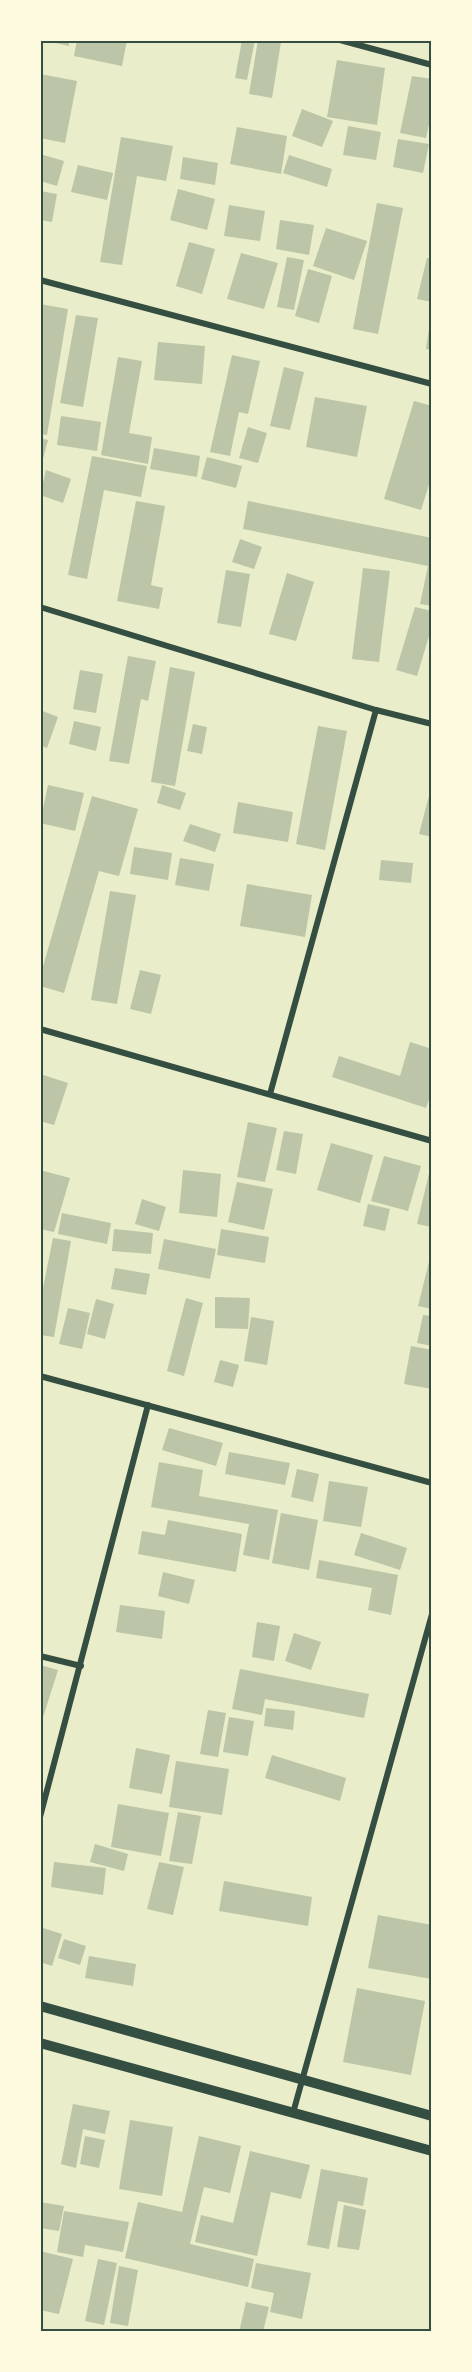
<svg xmlns="http://www.w3.org/2000/svg" width="472" height="2372" viewBox="0 0 472 2372" font-family="'Noto Serif',serif">
	<rect width="100%" height="100%" fill="#e9edc9"/>
	<g fill="#bcc5a7">
		<polygon points="42,40 69,40 69,46"/>
		<polygon points="77,40 127,40 122,66 74,56"/>
		<polygon points="242,40 255,40 247,80 235,78"/>
		<polygon points="258,40 281,42 272,98 249,94"/>
		<polygon points="337,60 385,68 377,125 327,117"/>
		<polygon points="40,74 77,81 65,143 40,138"/>
		<polygon points="412,76 432,79 432,110 426,138 400,133"/>
		<polygon points="302,109 333,121 322,147 292,136"/>
		<polygon points="348,126 381,132 376,160 343,155"/>
		<polygon points="237,127 287,136 281,174 230,164"/>
		<polygon points="121,137 173,146 166,181 137,176 122,265 100,262"/>
		<polygon points="398,139 429,144 423,173 393,167"/>
		<polygon points="40,154 64,161 57,186 40,181"/>
		<polygon points="289,155 332,169 327,187 283,173"/>
		<polygon points="183,157 218,163 215,185 180,179"/>
		<polygon points="78,165 113,173 107,200 71,192"/>
		<polygon points="178,189 215,199 207,230 170,220"/>
		<polygon points="40,191 57,194 52,222 40,220"/>
		<polygon points="377,203 403,208 378,334 353,329"/>
		<polygon points="229,205 265,211 260,241 224,236"/>
		<polygon points="280,220 314,225 309,255 276,249"/>
		<polygon points="326,228 367,241 354,280 313,266"/>
		<polygon points="189,242 215,249 202,294 176,286"/>
		<polygon points="241,253 278,263 264,309 227,299"/>
		<polygon points="287,257 304,260 294,310 277,307"/>
		<polygon points="427,258 432,259 432,302 417,299"/>
		<polygon points="308,269 332,276 319,323 295,316"/>
		<polygon points="40,304 68,309 47,435 40,434"/>
		<polygon points="76,315 98,318 83,407 60,403"/>
		<polygon points="430,322 432,322 432,350 426,349"/>
		<polygon points="158,342 205,346 202,384 154,380"/>
		<polygon points="232,355 260,361 248,414 239,412 230,456 210,452"/>
		<polygon points="118,357 142,361 129,433 152,437 148,464 101,455"/>
		<polygon points="284,367 304,372 290,430 270,426"/>
		<polygon points="315,397 367,406 357,457 306,447"/>
		<polygon points="414,401 432,406 432,475 421,510 384,499"/>
		<polygon points="61,416 101,422 97,451 57,445"/>
		<polygon points="248,427 267,433 258,463 239,458"/>
		<polygon points="40,438 48,440 41,466 40,466"/>
		<polygon points="154,448 200,456 197,477 150,469"/>
		<polygon points="92,456 147,466 141,497 104,490 87,579 68,575"/>
		<polygon points="207,457 242,466 236,488 201,479"/>
		<polygon points="46,470 71,479 63,503 40,495"/>
		<polygon points="136,501 165,506 151,585 163,588 159,609 117,601"/>
		<polygon points="248,501 432,538 432,606 420,604 428,566 243,529"/>
		<polygon points="240,539 262,547 254,569 232,562"/>
		<polygon points="363,568 390,571 379,662 352,659"/>
		<polygon points="226,570 250,574 241,627 217,623"/>
		<polygon points="287,573 314,582 296,641 269,634"/>
		<polygon points="415,607 432,611 432,626 417,676 396,670"/>
		<polygon points="128,656 156,661 148,701 141,699 129,764 109,761"/>
		<polygon points="170,667 195,672 175,786 151,782"/>
		<polygon points="80,670 103,674 96,713 73,709"/>
		<polygon points="40,710 58,717 47,748 40,745"/>
		<polygon points="74,721 101,727 96,751 69,744"/>
		<polygon points="193,724 207,727 202,754 187,751"/>
		<polygon points="318,726 347,731 325,850 296,844"/>
		<polygon points="48,785 84,793 75,831 40,823"/>
		<polygon points="162,785 186,793 180,810 157,803"/>
		<polygon points="431,788 432,788 432,837 419,834"/>
		<polygon points="92,796 138,809 119,876 99,871 64,993 40,986 40,977"/>
		<polygon points="238,802 293,812 288,842 233,833"/>
		<polygon points="190,824 221,834 215,852 183,841"/>
		<polygon points="134,847 172,853 168,880 130,874"/>
		<polygon points="180,858 214,864 209,891 175,885"/>
		<polygon points="381,860 413,863 411,883 379,880"/>
		<polygon points="247,884 312,895 305,937 240,926"/>
		<polygon points="110,891 136,895 117,1004 91,1000"/>
		<polygon points="140,970 161,975 151,1014 130,1009"/>
		<polygon points="410,1042 432,1049 432,1091 426,1108 332,1077 339,1056 400,1076"/>
		<polygon points="40,1074 68,1083 54,1125 40,1121"/>
		<polygon points="248,1122 277,1128 265,1182 237,1177"/>
		<polygon points="284,1131 303,1134 296,1174 276,1170"/>
		<polygon points="331,1143 373,1155 360,1203 317,1190"/>
		<polygon points="384,1156 421,1166 408,1211 371,1201"/>
		<polygon points="431,1165 432,1166 432,1227 417,1224"/>
		<polygon points="40,1170 70,1178 54,1232 40,1229"/>
		<polygon points="183,1170 221,1174 217,1217 179,1213"/>
		<polygon points="237,1182 273,1189 264,1230 228,1222"/>
		<polygon points="142,1199 166,1207 159,1231 135,1224"/>
		<polygon points="368,1204 390,1209 385,1231 363,1226"/>
		<polygon points="62,1213 111,1223 107,1244 58,1234"/>
		<polygon points="114,1229 153,1233 151,1254 112,1251"/>
		<polygon points="221,1229 269,1237 265,1263 217,1255"/>
		<polygon points="53,1238 71,1241 54,1337 40,1335 40,1303"/>
		<polygon points="164,1239 216,1249 210,1279 158,1269"/>
		<polygon points="431,1254 432,1254 432,1309 418,1306"/>
		<polygon points="115,1268 150,1274 146,1295 111,1289"/>
		<polygon points="215,1297 250,1298 248,1329 215,1328"/>
		<polygon points="186,1298 203,1303 184,1376 167,1371"/>
		<polygon points="96,1299 114,1304 105,1339 87,1334"/>
		<polygon points="68,1308 90,1313 82,1349 59,1344"/>
		<polygon points="423,1315 432,1316 432,1346 417,1343"/>
		<polygon points="251,1317 274,1321 267,1365 244,1361"/>
		<polygon points="411,1346 432,1350 432,1389 404,1384"/>
		<polygon points="220,1360 239,1365 233,1387 214,1382"/>
		<polygon points="169,1428 223,1443 216,1466 162,1450"/>
		<polygon points="229,1452 290,1463 285,1485 225,1474"/>
		<polygon points="159,1462 203,1470 199,1496 278,1510 269,1560 243,1555 249,1524 151,1507"/>
		<polygon points="297,1469 319,1474 313,1502 291,1497"/>
		<polygon points="329,1481 368,1487 361,1527 323,1521"/>
		<polygon points="281,1513 318,1520 309,1570 272,1563"/>
		<polygon points="168,1520 242,1534 236,1572 138,1554 142,1531 165,1535"/>
		<polygon points="361,1533 407,1548 400,1570 354,1555"/>
		<polygon points="319,1560 398,1575 391,1615 368,1610 372,1588 316,1578"/>
		<polygon points="163,1572 195,1580 189,1604 158,1596"/>
		<polygon points="120,1605 165,1611 162,1639 116,1632"/>
		<polygon points="257,1622 280,1626 274,1661 252,1657"/>
		<polygon points="294,1633 321,1642 311,1670 285,1661"/>
		<polygon points="40,1665 58,1670 41,1724 40,1724"/>
		<polygon points="240,1669 369,1694 364,1718 265,1699 262,1715 232,1709"/>
		<polygon points="266,1708 295,1711 293,1730 264,1726"/>
		<polygon points="208,1710 226,1713 218,1757 200,1754"/>
		<polygon points="229,1717 254,1721 248,1756 223,1752"/>
		<polygon points="136,1748 170,1755 162,1794 129,1788"/>
		<polygon points="272,1755 346,1778 340,1801 265,1778"/>
		<polygon points="176,1761 229,1769 222,1815 169,1807"/>
		<polygon points="118,1804 169,1813 161,1856 111,1847"/>
		<polygon points="178,1812 201,1816 192,1864 169,1861"/>
		<polygon points="95,1844 128,1854 124,1871 90,1862"/>
		<polygon points="54,1862 106,1868 103,1895 51,1887"/>
		<polygon points="159,1862 184,1867 173,1915 147,1909"/>
		<polygon points="224,1881 312,1897 308,1926 219,1911"/>
		<polygon points="378,1915 432,1925 432,1979 368,1968"/>
		<polygon points="40,1927 62,1934 52,1966 40,1962"/>
		<polygon points="64,1939 86,1946 80,1965 58,1958"/>
		<polygon points="89,1956 136,1964 133,1986 85,1978"/>
		<polygon points="357,1988 425,2001 411,2075 343,2062"/>
		<polygon points="73,2104 110,2111 105,2134 83,2129 76,2168 61,2164"/>
		<polygon points="130,2120 173,2127 162,2196 119,2189"/>
		<polygon points="85,2136 105,2140 99,2168 80,2164"/>
		<polygon points="199,2136 241,2146 230,2193 204,2187 190,2244 254,2259 248,2287 125,2258 138,2202 182,2212"/>
		<polygon points="250,2151 310,2165 301,2199 271,2192 257,2256 195,2242 201,2215 233,2223"/>
		<polygon points="321,2169 368,2178 363,2206 338,2201 329,2249 307,2245"/>
		<polygon points="40,2202 64,2206 59,2231 40,2228"/>
		<polygon points="344,2205 366,2210 359,2250 337,2247"/>
		<polygon points="64,2211 129,2222 123,2252 85,2245 83,2257 57,2252"/>
		<polygon points="40,2251 73,2259 59,2314 40,2310"/>
		<polygon points="98,2259 117,2263 104,2325 85,2321"/>
		<polygon points="256,2263 311,2273 302,2319 270,2312 274,2293 251,2288"/>
		<polygon points="119,2266 138,2270 128,2326 110,2323"/>
		<polygon points="246,2302 269,2307 263,2332 239,2332"/>
	</g>
	<g fill="none" stroke-linecap="round" stroke-linejoin="round">
		<g stroke="#344e41" stroke-width="6">
			<polyline points="340,40 432,65"/>
			<polyline points="40,280 432,384"/>
			<polyline points="40,607 376,710 432,724"/>
			<polyline points="40,1029 432,1141"/>
			<polyline points="270,1094 376,710"/>
			<polyline points="40,1376 432,1483"/>
			<polyline points="40,1656 81,1666"/>
			<polyline points="40,1817 148,1405"/>
			<polyline points="293,2113 432,1614"/>
		</g>
		<g stroke="#344e41" stroke-width="10">
			<polyline points="40,2006 432,2116"/>
			<polyline points="40,2043 432,2151"/>
		</g>
	</g>
	<rect width="472" height="2372" fill="none" stroke="#fefae0" stroke-width="84"/>
	<rect x="42" y="42" width="388" height="2288" fill="none" stroke="#344e41" stroke-width="2"/>
</svg>
